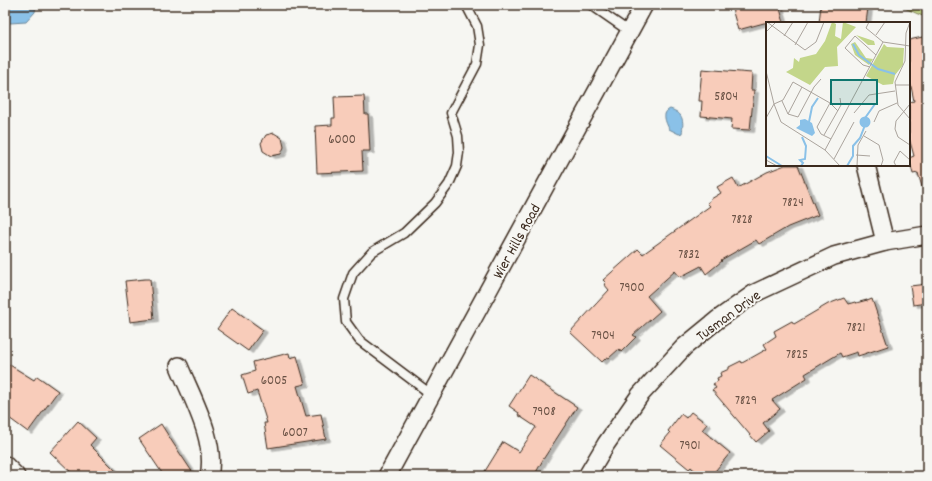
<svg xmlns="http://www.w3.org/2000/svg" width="932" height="481" viewBox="0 0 932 481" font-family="Dekko,sans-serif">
	<defs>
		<filter id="shadow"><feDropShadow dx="4.5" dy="2.5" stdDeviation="0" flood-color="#0004"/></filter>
	</defs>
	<rect width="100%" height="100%" fill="#f6f6f2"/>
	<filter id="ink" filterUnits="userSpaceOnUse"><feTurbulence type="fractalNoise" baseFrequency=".025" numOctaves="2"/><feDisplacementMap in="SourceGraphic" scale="8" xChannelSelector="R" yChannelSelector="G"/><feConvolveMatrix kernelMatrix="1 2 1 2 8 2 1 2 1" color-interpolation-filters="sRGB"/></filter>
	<g filter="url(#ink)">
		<polygon fill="#c3d68a" stroke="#7f8054" points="898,5 927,5 927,18"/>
		<g fill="#8ac1e8" stroke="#6a8597">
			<polygon points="5,5 36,5 35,12 26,22 10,23 5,20"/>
			<path d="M670 109C683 113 684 120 682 133L679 134 669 129C666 122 661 113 670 109Z"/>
		</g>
		<g fill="#f8ccba" stroke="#3b2a1e" filter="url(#shadow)">
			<polygon points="731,5 779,5 784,23 764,23 738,30"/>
			<polygon points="821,5 866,5 866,8 868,8 866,23 819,23"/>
			<polygon points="927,36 927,186 922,187 918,173 913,174 909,158 914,156 909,138 909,102 914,101 909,77 909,40"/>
			<polygon points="702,69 752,73 751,90 754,90 750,130 731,129 732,119 701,116 702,101 699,101"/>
			<polygon points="364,96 365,114 368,114 370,151 362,151 363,171 317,173 315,126 332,125 332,118 335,118 334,97"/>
			<polygon points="274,133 282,138 284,147 281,154 271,156 263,151 261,143 266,135"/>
			<polygon points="785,165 798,165 818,215 788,227 759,244 756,240 721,260 722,261 706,274 701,266 680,277 675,271 647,296 660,311 633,335 636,337 621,352 619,349 609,358 607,357 602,362 570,332 609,290 604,284 606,283 603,280 638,249 643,254 710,206 707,203 711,200 711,199 721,193 717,187 733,178 738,188 767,172"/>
			<polygon points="145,279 150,279 154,319 130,322 125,281"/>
			<polygon points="927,284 927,303 913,305 910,286"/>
			<polygon points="844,298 848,304 855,302 856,303 867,300 867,301 872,299 888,346 858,356 857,352 842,357 840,353 805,374 807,378 772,400 780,409 763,423 769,431 756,442 712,390 716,388 713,384 718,381 717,378 721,376 720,373 729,369 729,367 741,361 742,363 767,349 764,344 776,336 774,331 792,321 794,324 828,304"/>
			<polygon points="232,308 263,330 248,351 217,329"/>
			<polygon points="289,353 290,358 297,356 305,384 297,386 306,416 321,414 326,439 268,448 264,423 267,423 257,391 248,394 242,375 255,371 253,362"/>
			<polygon points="5,362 34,380 37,376 58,391 28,432 5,415"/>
			<polygon points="529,375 577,407 544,458 534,476 482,476 503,442 519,452 536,427 518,415 519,413 509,406"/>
			<polygon points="691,412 707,424 702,430 730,453 711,476 701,476 691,467 689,469 660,445 670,433 668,431 681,414 686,418"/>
			<polygon points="78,421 96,438 90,445 121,476 75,476 50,452"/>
			<polygon points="161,424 173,443 195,476 164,476 139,439"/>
		</g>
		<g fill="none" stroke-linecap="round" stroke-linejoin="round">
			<defs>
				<g id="lane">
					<polyline points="591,5 630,32"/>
					<polyline points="432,395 359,340 346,322 344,299 353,273 372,252 404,233 435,203 449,184 457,166 459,152 458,136 451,113 477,64 480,45 477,26 466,5"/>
				</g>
				<g id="street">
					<polyline points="866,165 885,242"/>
					<path d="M179 366C192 398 217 441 209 476"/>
					<polyline points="5,465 16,476"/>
					<polyline points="387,476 644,5"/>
					<polyline points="587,476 606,444 640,395 684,347 717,320 755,293 834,256 885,242 927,235"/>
				</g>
			</defs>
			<use href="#lane" stroke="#3b2a1e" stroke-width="11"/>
			<use href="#street" stroke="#3b2a1e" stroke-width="20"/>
			<use href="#lane" stroke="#f6f6f2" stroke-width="8"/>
			<use href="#street" stroke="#f6f6f2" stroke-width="17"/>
		</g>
	</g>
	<g text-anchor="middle" stroke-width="4" stroke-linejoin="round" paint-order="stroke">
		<g font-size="13" fill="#6a5245">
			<text x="726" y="100">5804</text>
			<text x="342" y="143">6000</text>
			<text x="793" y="206">7824</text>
			<text x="742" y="223">7828</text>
			<text x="689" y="258">7832</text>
			<text x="632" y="291">7900</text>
			<text x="856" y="331">7821</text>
			<text x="603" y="339">7904</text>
			<text x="797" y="358">7825</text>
			<text x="274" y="384">6005</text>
			<text x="746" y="404">7829</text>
			<text x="544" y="415">7908</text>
			<text x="295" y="436">6007</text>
			<text x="690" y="449">7901</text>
		</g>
		<g font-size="15" fill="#3b2a1e" stroke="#f6f6f2">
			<text transform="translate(516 241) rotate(-61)" y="5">Wier Hills Road</text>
			<text transform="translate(728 315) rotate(-36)" y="5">Tusman Drive</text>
		</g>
	</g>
	<g transform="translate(766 22)">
		<rect width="144" height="144" fill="#f6f6f2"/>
		<path d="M66 0 70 2 69 14 75 17 77 0 90 5 71 25 72 44 59 45 44 63 20 50 27 46 28 36 33 40 34 36 50 32 59 19ZM90 13 108 19 109 23H102ZM89 20 100 36 107 37 103 43 89 33 85 22ZM118 22 121 25 138 26 137 43 129 53 127 62 117 63 100 54Z" fill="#c3d68a"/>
		<path d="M93.5 100a5.5 5.5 0 1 1 11 0a5.5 5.5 0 1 1-11 0ZM39 97 46 101 49 111 46 114 30 106 34 103V98Z" fill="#8ac1e8"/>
		<path fill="none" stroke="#8ac1e8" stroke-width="2" d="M87 22 93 33 112 47 129 52M99 96 109 82M43 100 46 85 52 76M0 134 16 144M35 144 37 141 34 138 39 137 40 124 36 115M81 144 87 134V124L94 116 99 103"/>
		<path fill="none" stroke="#aba49d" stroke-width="1" d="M1 0 39 28 50 20 58 0M103 0 100 6 117 20 144 24M144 0 140 11 139 39 129 60 132 83 144 97M0 10 10 0M110 13 119 0M18 14 27 0M29 23 42 0M104 45 97 43 79 26 89 14 110 33M0 49 8 82 15 100 59 128 74 144M129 63H144M16 79 22 92 32 95 48 65 55 57M64 81 51 105 55 112 65 117M144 82 130 99 129 107 132 115 144 123M88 91 103 73 129 69M22 92 36 65M0 96 8 82 17 78 27 60 64 81 72 89M108 100 113 89 131 81M58 113 75 83 74 76M98 114 113 123 117 138 115 144M59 128 117 20M90 133 104 134M68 137 88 100M0 138 11 144M91 144 92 123 100 109M130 144 128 140 134 129 144 138"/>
		<path fill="#0f766e" fill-opacity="0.15" stroke="#0f766e" stroke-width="2" d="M65 58H111V82H65Z"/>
		<rect width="144" height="144" fill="none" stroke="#3b2a1e" stroke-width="2"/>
	</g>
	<rect width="932" height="481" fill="none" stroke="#f6f6f2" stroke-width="20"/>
	<rect x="10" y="10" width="912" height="461" fill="none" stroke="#3b2a1e" stroke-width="1.5" filter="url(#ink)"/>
</svg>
